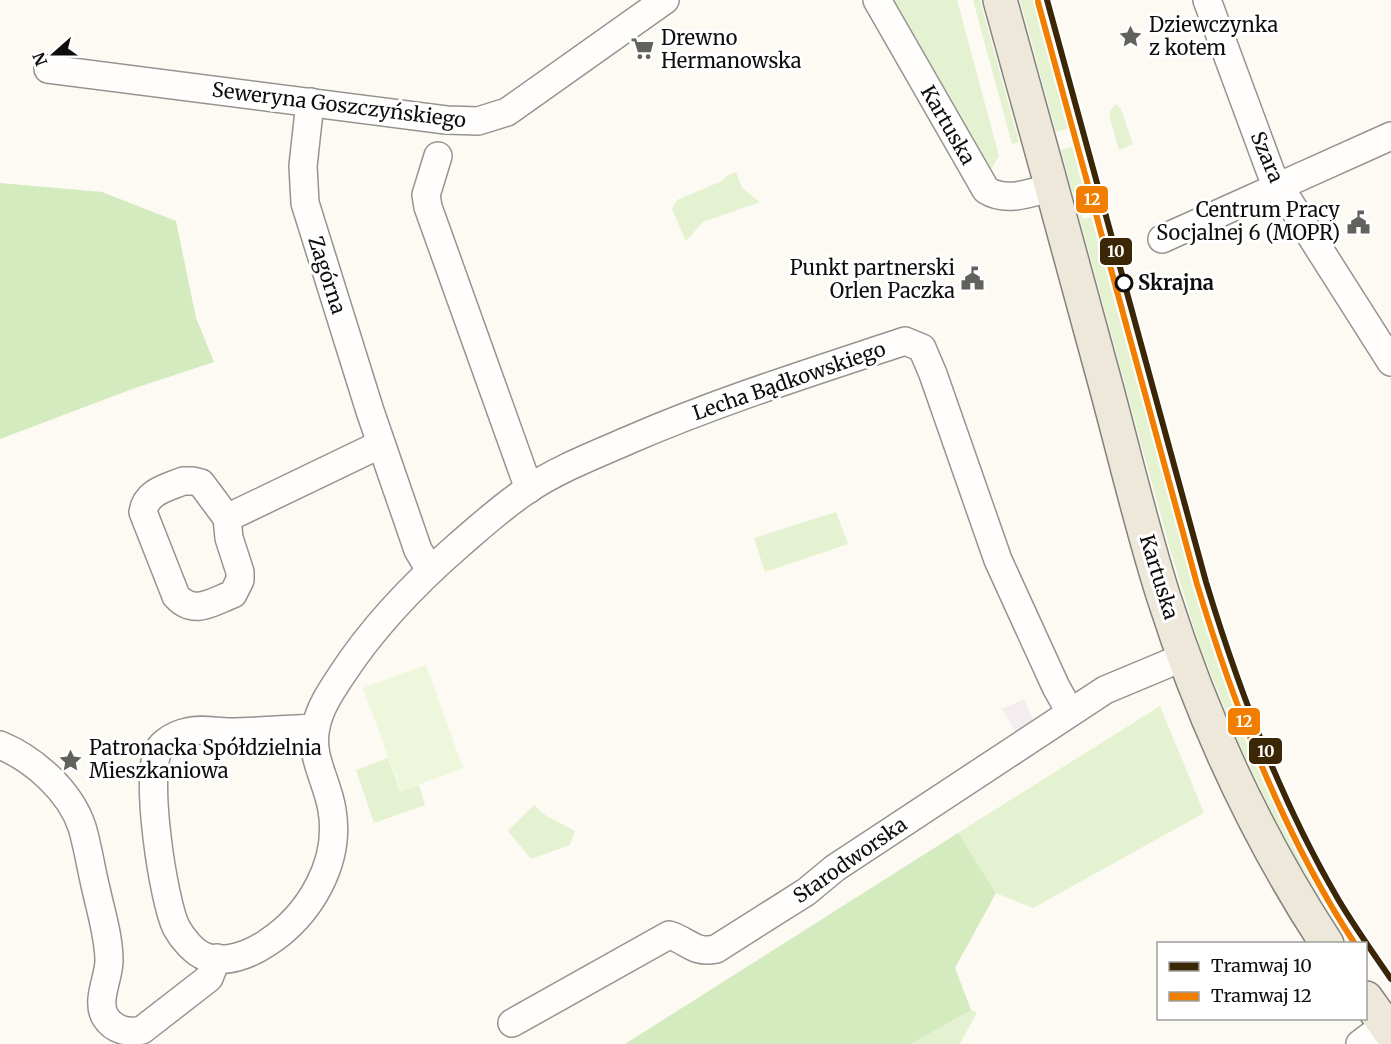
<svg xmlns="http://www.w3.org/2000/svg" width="1391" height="1044" viewBox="0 0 1391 1044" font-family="Merriweather,serif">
	<rect width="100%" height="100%" fill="#fcfaf2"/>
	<polygon fill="#f3edef" points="1024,699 1035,723 1017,734 1002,709"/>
	<g fill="#e4f2d2">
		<polygon points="889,0 957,0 999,156 989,173"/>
		<polygon points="973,0 980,0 1019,142 1012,144"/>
		<polygon points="1020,0 1042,0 1077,126 1056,132"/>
		<polygon points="1115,104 1121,109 1133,144 1119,150 1109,114"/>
		<path d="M1072 147 1085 196 1077 198 1083 219 1091 217 1117 312 1126 311 1223 658C1258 758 1302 854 1359 943H1349L1298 862 1274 817 1238 741 1200 647 1168 542 1061 150Z"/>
		<polygon points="736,172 742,188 760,202 703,222 686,241 672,209 677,200 722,181 725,177"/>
		<polygon points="836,512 848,544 765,572 754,538"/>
		<polygon points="1160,706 1204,813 1033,908 996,893 958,833"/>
		<polygon points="388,758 400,791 419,785 425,805 374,823 356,770"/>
		<polygon points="534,805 545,815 575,831 570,845 531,859 508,831"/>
		<polygon points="971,1010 977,1012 960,1044 911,1044"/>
	</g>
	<g fill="#d4eabf">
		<polygon points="0,183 102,192 176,221 196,318 214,362 135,388 0,439"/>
		<polygon points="958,833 996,893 955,968 971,1010 911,1044 625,1044"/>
	</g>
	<polygon fill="#eef6dc" points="426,665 463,768 401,791 363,688"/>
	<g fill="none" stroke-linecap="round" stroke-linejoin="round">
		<defs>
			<g id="minor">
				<path d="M877 0 986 190C1007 203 1030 193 1052 187"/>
				<polyline points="1207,0 1271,173 1391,362"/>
				<polyline points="48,69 446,120 478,121 507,112 665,0"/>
				<polyline points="310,102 303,166 305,203 370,411 418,550 430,570"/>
				<polyline points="438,156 426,195 428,207 529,489"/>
				<polyline points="1162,239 1391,136"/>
				<path d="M183 481H193L201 483 227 518 229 538 240 572V580L233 594C212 602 194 616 176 596L143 512C146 492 166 488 183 481Z"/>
				<polyline points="227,518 381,444"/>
				<path d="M315 728C287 729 258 732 230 732 216 732 201 728 187 732 181 733 172 737 167 741 164 743 160 747 158 751 145 779 163 899 176 927 182 938 194 953 206 957 226 964 251 954 267 943 310 915 341 862 332 810 328 782 309 756 316 727 319 709 331 691 341 676 374 625 415 583 460 544 482 525 503 506 527 490 558 469 595 455 629 440 719 401 812 372 905 341L922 348 933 374 998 560 1056 687 1070 712"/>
				<path d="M0 745C34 759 70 791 82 827 88 847 91 869 96 889 101 912 109 937 109 961 109 978 95 1002 106 1018 115 1031 129 1033 142 1030L209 978 217 958"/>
				<path d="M512 1023 669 935C689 941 694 954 716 949L806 892 835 868 1105 690 1184 657"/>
				<polyline points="1360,1044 1385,1025"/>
			</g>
			<g id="major">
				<path d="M1000 0C1035 126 1070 253 1104 379 1124 452 1141 526 1164 598 1203 720 1257 837 1327 944"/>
				<polyline points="1366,998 1391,1033"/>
			</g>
		</defs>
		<use href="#minor" stroke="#959491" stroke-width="30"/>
		<use href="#major" stroke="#82827e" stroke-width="36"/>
		<use href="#minor" stroke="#fffefd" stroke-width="27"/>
		<use href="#major" stroke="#ede8d9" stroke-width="33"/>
		<defs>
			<path id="tram-1" d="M1047 0 1206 582C1239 691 1280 800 1338 899 1354 926 1373 953 1391 979"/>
			<path id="tram-2" d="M1038 2 1197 584C1235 709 1283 834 1355 944"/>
		</defs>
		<use href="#tram-1" stroke="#fff" stroke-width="10"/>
		<use href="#tram-2" stroke="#fff" stroke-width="10"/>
		<use href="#tram-1" stroke="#3b2706" stroke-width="6"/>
		<use href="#tram-2" stroke="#f27e00" stroke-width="6"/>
	</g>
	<defs>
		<symbol id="sight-bare" viewBox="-9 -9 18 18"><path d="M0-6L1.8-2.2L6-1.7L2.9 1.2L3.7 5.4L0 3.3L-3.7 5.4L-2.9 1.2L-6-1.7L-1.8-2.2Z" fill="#61615e" stroke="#fff" stroke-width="2.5" paint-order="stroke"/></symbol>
		<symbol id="supermarket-bare" viewBox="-9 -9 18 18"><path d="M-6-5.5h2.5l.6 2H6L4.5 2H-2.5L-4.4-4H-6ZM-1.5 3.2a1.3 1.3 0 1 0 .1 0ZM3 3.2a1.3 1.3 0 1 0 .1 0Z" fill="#61615e" stroke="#fff" stroke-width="2.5" paint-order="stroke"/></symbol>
		<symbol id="civic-bare" viewBox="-9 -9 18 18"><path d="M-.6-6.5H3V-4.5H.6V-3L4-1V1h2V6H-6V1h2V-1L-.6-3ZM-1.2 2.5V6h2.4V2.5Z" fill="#61615e" stroke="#fff" stroke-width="2.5" paint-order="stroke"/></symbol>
	</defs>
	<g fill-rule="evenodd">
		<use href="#sight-bare" x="1114" y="20" width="33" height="33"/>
		<use href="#supermarket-bare" x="626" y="32" width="33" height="33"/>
		<use href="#civic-bare" x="1342" y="206" width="33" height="33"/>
		<use href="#civic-bare" x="956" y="262" width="33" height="33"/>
		<use href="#sight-bare" x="54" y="744" width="33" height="33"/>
	</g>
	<circle fill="#fff" stroke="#0e0e0e" stroke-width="3" cx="1124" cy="283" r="8"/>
	<g text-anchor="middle" stroke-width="6" stroke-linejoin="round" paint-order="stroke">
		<g font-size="20" fill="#0e0e0e" stroke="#fff" text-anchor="start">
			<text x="1149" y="32">Dziewczynka<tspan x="1149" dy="23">z kotem</tspan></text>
			<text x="661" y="45">Drewno<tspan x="661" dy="23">Hermanowska</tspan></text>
			<text x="1340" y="217" text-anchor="end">Centrum Pracy<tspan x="1340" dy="23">Socjalnej 6 (MOPR)</tspan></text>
			<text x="955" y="275" text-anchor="end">Punkt partnerski<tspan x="955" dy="23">Orlen Paczka</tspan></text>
			<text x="89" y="755">Patronacka Spółdzielnia<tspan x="89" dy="23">Mieszkaniowa</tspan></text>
		</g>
		<g font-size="20" fill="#0e0e0e" stroke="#fff">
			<text transform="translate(339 105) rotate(7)" y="7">Seweryna Goszczyńskiego</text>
			<text transform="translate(948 125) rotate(60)" y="7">Kartuska</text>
			<text transform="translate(1267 157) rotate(67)" y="7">Szara</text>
			<text transform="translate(327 275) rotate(72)" y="7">Zagórna</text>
			<text transform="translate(789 381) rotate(-19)" y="7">Lecha Bądkowskiego</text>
			<text transform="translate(1159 577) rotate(73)" y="7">Kartuska</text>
			<text transform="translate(850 860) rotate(-35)" y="7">Starodworska</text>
		</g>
		<g font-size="20" font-weight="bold" fill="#0e0e0e" stroke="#fff" text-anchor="start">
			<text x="1138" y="290">Skrajna</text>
		</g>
	</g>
	<g stroke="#fff" stroke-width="2">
		<rect x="1075" y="185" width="34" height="29" rx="6" fill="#f27e00"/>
		<rect x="1099" y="237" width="34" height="29" rx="6" fill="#3b2706"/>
		<rect x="1227" y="707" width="34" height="29" rx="6" fill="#f27e00"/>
		<rect x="1248" y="737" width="35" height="28" rx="6" fill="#3b2706"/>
	</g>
	<g font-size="16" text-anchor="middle" font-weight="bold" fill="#fff">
		<text x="1092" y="205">12</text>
		<text x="1116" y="257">10</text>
		<text x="1244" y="727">12</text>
		<text x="1266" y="757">10</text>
	</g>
	<rect x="1157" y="942" width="210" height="78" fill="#ffffff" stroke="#9f9f9f" stroke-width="1.5"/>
	<rect x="1169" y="962" width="30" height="9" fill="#3b2706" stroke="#9f9f9f" stroke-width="1.5"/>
	<text x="1211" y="972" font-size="18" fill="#0e0e0e">Tramwaj 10</text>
	<rect x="1169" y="992" width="30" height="9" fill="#f27e00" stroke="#9f9f9f" stroke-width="1.5"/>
	<text x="1211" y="1002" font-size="18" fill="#0e0e0e">Tramwaj 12</text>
	<g transform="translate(54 54) rotate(249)" stroke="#ffffff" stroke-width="4.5" paint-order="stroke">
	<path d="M0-4.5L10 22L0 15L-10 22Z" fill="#0e0e0e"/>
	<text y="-9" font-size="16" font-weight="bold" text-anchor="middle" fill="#0e0e0e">N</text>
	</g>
</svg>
